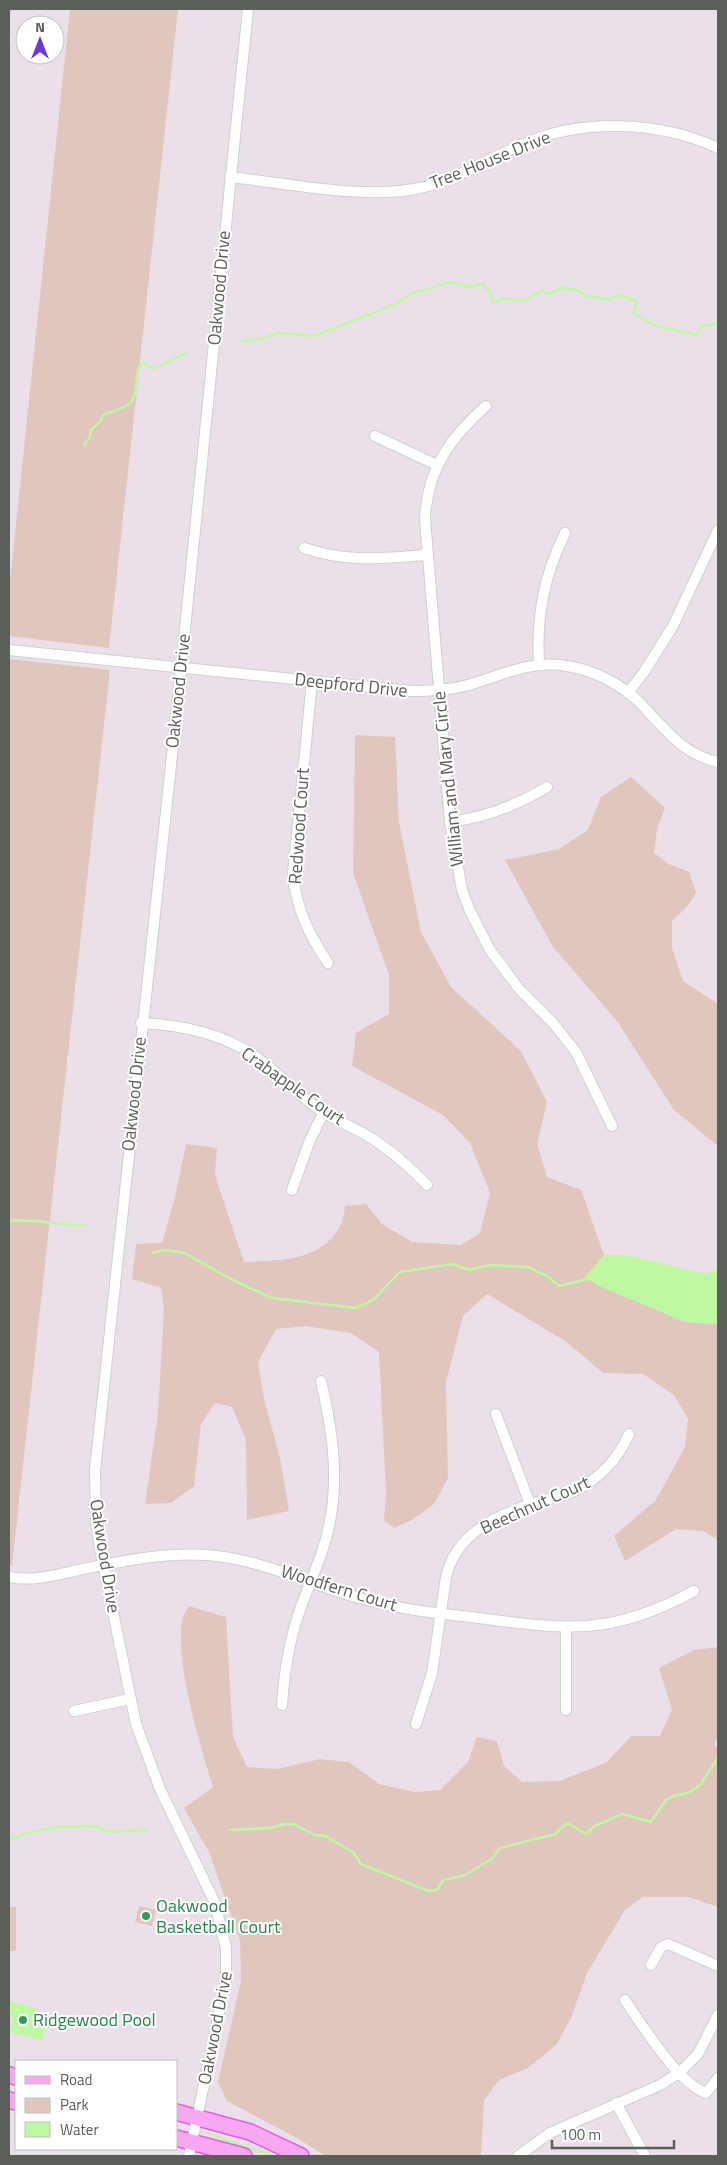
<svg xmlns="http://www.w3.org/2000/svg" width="727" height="2165" viewBox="0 0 727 2165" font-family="'Titillium Web',sans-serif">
	<rect width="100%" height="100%" fill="#ebe0ea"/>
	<g fill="#e1c6be">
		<polygon points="70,9 178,9 109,648 9,636 9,591"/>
		<polygon points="9,659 110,670 12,1566 9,1566"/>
		<path d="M355 735 395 737 399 822 421 932 451 987 521 1051 547 1102 537 1144 547 1177 581 1190 604 1255 586 1277 685 1322 718 1324V1540L703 1531 676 1529 625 1561 614 1536 656 1500 685 1447 688 1419 674 1395 643 1374 603 1373 565 1341 487 1294 463 1316 446 1382 448 1478 434 1504 412 1520 394 1528 384 1520 386 1494 379 1352 351 1333 305 1326 276 1329 258 1362 264 1399 280 1458 289 1511 247 1520 246 1440 232 1407 215 1403 201 1424 194 1486 171 1503 145 1504 158 1414 164 1308 161 1288 132 1279 136 1244 162 1243 175 1197 186 1144 217 1148 215 1175 244 1262C279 1260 319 1262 339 1228 343 1222 344 1213 345 1206L366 1204 382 1224 412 1242 461 1245 480 1233 490 1193 470 1143 443 1115 352 1066 356 1033 389 1014V975L353 873Z"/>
		<polygon points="631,777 665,808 657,829 654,853 669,864 689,872 696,893 687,907 672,921 672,948 683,981 718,1004 718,1146 674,1110 617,1021 553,947 505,860 559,849 588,830 601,797"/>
		<path d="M189 1606 226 1617 233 1737 247 1767 277 1769 320 1759 349 1762 379 1784 415 1792 440 1790 468 1762 477 1737 497 1741 504 1766 522 1782 560 1781 607 1762 631 1736H660L672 1710 659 1668 694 1650 718 1647V1737L714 1744 718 1750V1907L689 1897H643L625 1910 587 1973 571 2018 557 2044 528 2068 499 2080 484 2100 481 2156H325L297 2138 227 2101 218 2082 241 1981 240 1941 209 1852 184 1808 213 1787C199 1739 176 1669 182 1620 183 1615 187 1610 189 1606Z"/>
		<polygon points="139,1906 156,1910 152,1926 135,1922"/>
		<rect x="9" y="1907" width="7" height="44"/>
	</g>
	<g fill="#bef8a3">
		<polygon points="604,1255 627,1255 706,1274 718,1268 718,1324 685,1322 599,1286 585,1277"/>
		<polygon points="9,2001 36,2008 33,2022 46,2026 42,2040 9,2032 13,2018 9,2016"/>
	</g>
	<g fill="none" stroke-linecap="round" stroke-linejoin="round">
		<g stroke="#bef8a3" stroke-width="2.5">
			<polyline points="243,341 262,339 277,333 314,336 396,304 410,294 451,282 469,287 483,284 491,294 493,303 504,299 524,300 542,291 548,294 563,288 578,290 586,296 607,299 621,295 637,301 633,314 657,326 696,335 702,326 718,324"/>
			<path d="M84 445 90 437 91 430 100 422 103 415C110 412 120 410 126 406 142 397 132 375 142 362L153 369 187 352"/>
			<path d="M9 1221C34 1218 59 1226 85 1225"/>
			<polyline points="153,1253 164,1250 184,1253 235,1281 272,1298 356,1308 373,1300 400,1272 452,1264 469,1270 490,1265 528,1267 547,1276 559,1286 592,1278"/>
			<polyline points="229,1830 271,1828 284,1824 294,1824 314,1835 325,1836 353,1852 361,1864 428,1891 437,1890 443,1880 463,1876 492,1859 500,1848 555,1834 567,1823 586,1834 595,1826 622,1814 651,1822 666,1800 677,1795 689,1793 701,1784 718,1758"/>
			<polyline points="9,1840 27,1833 60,1827 93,1826 110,1832 147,1830"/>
			<polyline points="208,2134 274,2156"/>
		</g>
		<defs>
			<g id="minor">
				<path d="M230 177C286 183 361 199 415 189 453 182 487 159 523 144 583 118 659 121 718 148"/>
				<path d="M486 406C450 438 427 470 425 519L450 822 462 890 470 911 490 950 520 990 553 1023 576 1052 612 1126"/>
				<polyline points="375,436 437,465"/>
				<path d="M304 548C349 563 381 558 427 555"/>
				<path d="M9 650 411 691C433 691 454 690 475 683 506 673 534 660 567 666 593 670 619 683 638 701 664 727 681 754 718 762"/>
				<path d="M539 665C536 617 544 576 565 533"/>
				<path d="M312 681 293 874C296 908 309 935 328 963"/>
				<polyline points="628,693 644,672 673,626 718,530"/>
				<path d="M450 822C486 817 516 806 547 787"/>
				<path d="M141 1023C187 1025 234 1036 269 1067 288 1083 304 1100 325 1113 335 1119 345 1124 355 1129 383 1143 406 1163 427 1185"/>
				<polyline points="292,1190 310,1140 324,1112"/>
				<polyline points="496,1414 530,1504"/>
				<path d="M9 1577C34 1582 59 1574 83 1569 124 1561 165 1552 207 1555 262 1559 310 1585 363 1599 398 1609 435 1613 471 1617 562 1629 609 1638 694 1591"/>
				<path d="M282 1705C284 1676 288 1647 297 1619 307 1586 324 1556 330 1521 339 1474 332 1428 321 1381"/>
				<polyline points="566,1710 566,1628"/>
				<polyline points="74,1711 130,1699"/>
				<path d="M416 1724 432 1673 446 1577C456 1533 498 1514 538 1502 550 1498 563 1496 574 1491 599 1479 618 1459 629 1434"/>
				<polyline points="651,1965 661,1947 668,1944 718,1966"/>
				<path d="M625 2000C642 2025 678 2083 706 2093L718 2078"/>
				<polyline points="616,2103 645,2156"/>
				<polyline points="189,2156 226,1980 226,1948 215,1903 160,1789 136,1724 100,1549 96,1523 95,1470 174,737 248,9"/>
				<polyline points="518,2156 550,2133 660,2085 679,2073 698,2054 718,2015"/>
			</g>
			<g id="primary">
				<polyline points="9,2075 16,2077"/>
				<polyline points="9,2100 16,2102"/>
				<polyline points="176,2112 250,2132 301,2156"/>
				<polyline points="176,2138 244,2156"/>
			</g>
		</defs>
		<use href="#minor" stroke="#ccd2cc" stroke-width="12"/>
		<use href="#primary" stroke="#e15ee5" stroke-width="18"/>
		<use href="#minor" stroke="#fff" stroke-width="10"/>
		<use href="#primary" stroke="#f8a8f1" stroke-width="15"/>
	</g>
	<g fill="#2e9e5b" stroke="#fff" stroke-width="2">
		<circle cx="146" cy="1916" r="5"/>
		<circle cx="23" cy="2020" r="5"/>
	</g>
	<g text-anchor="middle" stroke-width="4" stroke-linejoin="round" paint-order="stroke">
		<g font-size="18" fill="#5a6059" stroke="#fff">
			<text transform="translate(490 160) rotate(-22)" y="6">Tree House Drive</text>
			<text transform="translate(219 288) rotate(-85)" y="6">Oakwood Drive</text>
			<text transform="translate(351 685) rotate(6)" y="6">Deepford Drive</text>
			<text transform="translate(178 691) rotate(-84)" y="6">Oakwood Drive</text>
			<text transform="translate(448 779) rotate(-96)" y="6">William and Mary Circle</text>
			<text transform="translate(299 826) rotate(-86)" y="6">Redwood Court</text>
			<text transform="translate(293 1086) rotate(35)" y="6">Crabapple Court</text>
			<text transform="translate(134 1094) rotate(-84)" y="6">Oakwood Drive</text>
			<text transform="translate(535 1505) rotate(-24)" y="6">Beechnut Court</text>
			<text transform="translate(105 1556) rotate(81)" y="6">Oakwood Drive</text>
			<text transform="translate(339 1588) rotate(17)" y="6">Woodfern Court</text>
			<text transform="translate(215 2028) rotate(-79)" y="6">Oakwood Drive</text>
		</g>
		<g font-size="18" fill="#27864d" stroke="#fff" text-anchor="start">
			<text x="156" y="1912">Oakwood<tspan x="156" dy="21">Basketball Court</tspan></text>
			<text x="33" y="2026">Ridgewood Pool</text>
		</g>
	</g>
	<rect width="727" height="2165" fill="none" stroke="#5a6059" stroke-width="20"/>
	<rect x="15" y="2060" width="162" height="90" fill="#ffffff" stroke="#bdbfbd"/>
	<rect x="25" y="2076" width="25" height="8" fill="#f8a8f1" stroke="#bdbfbd"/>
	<text x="60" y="2085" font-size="15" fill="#5a6059">Road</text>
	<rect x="25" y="2098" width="25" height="15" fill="#e1c6be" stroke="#bdbfbd"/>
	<text x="60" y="2110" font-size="15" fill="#5a6059">Park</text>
	<rect x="25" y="2122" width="25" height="15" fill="#bef8a3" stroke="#bdbfbd"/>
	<text x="60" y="2135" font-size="15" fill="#5a6059">Water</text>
	<g transform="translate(40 40)"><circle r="24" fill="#ffffff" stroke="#bdbfbd"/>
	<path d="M0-4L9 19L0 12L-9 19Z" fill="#6c36db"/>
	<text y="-8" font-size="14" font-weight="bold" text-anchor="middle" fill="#5a6059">N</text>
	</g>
	<path d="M552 2140v8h122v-8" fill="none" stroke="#5a6059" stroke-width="2.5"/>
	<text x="560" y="2140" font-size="15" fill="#5a6059" stroke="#ffffff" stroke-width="4" paint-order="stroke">100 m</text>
</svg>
